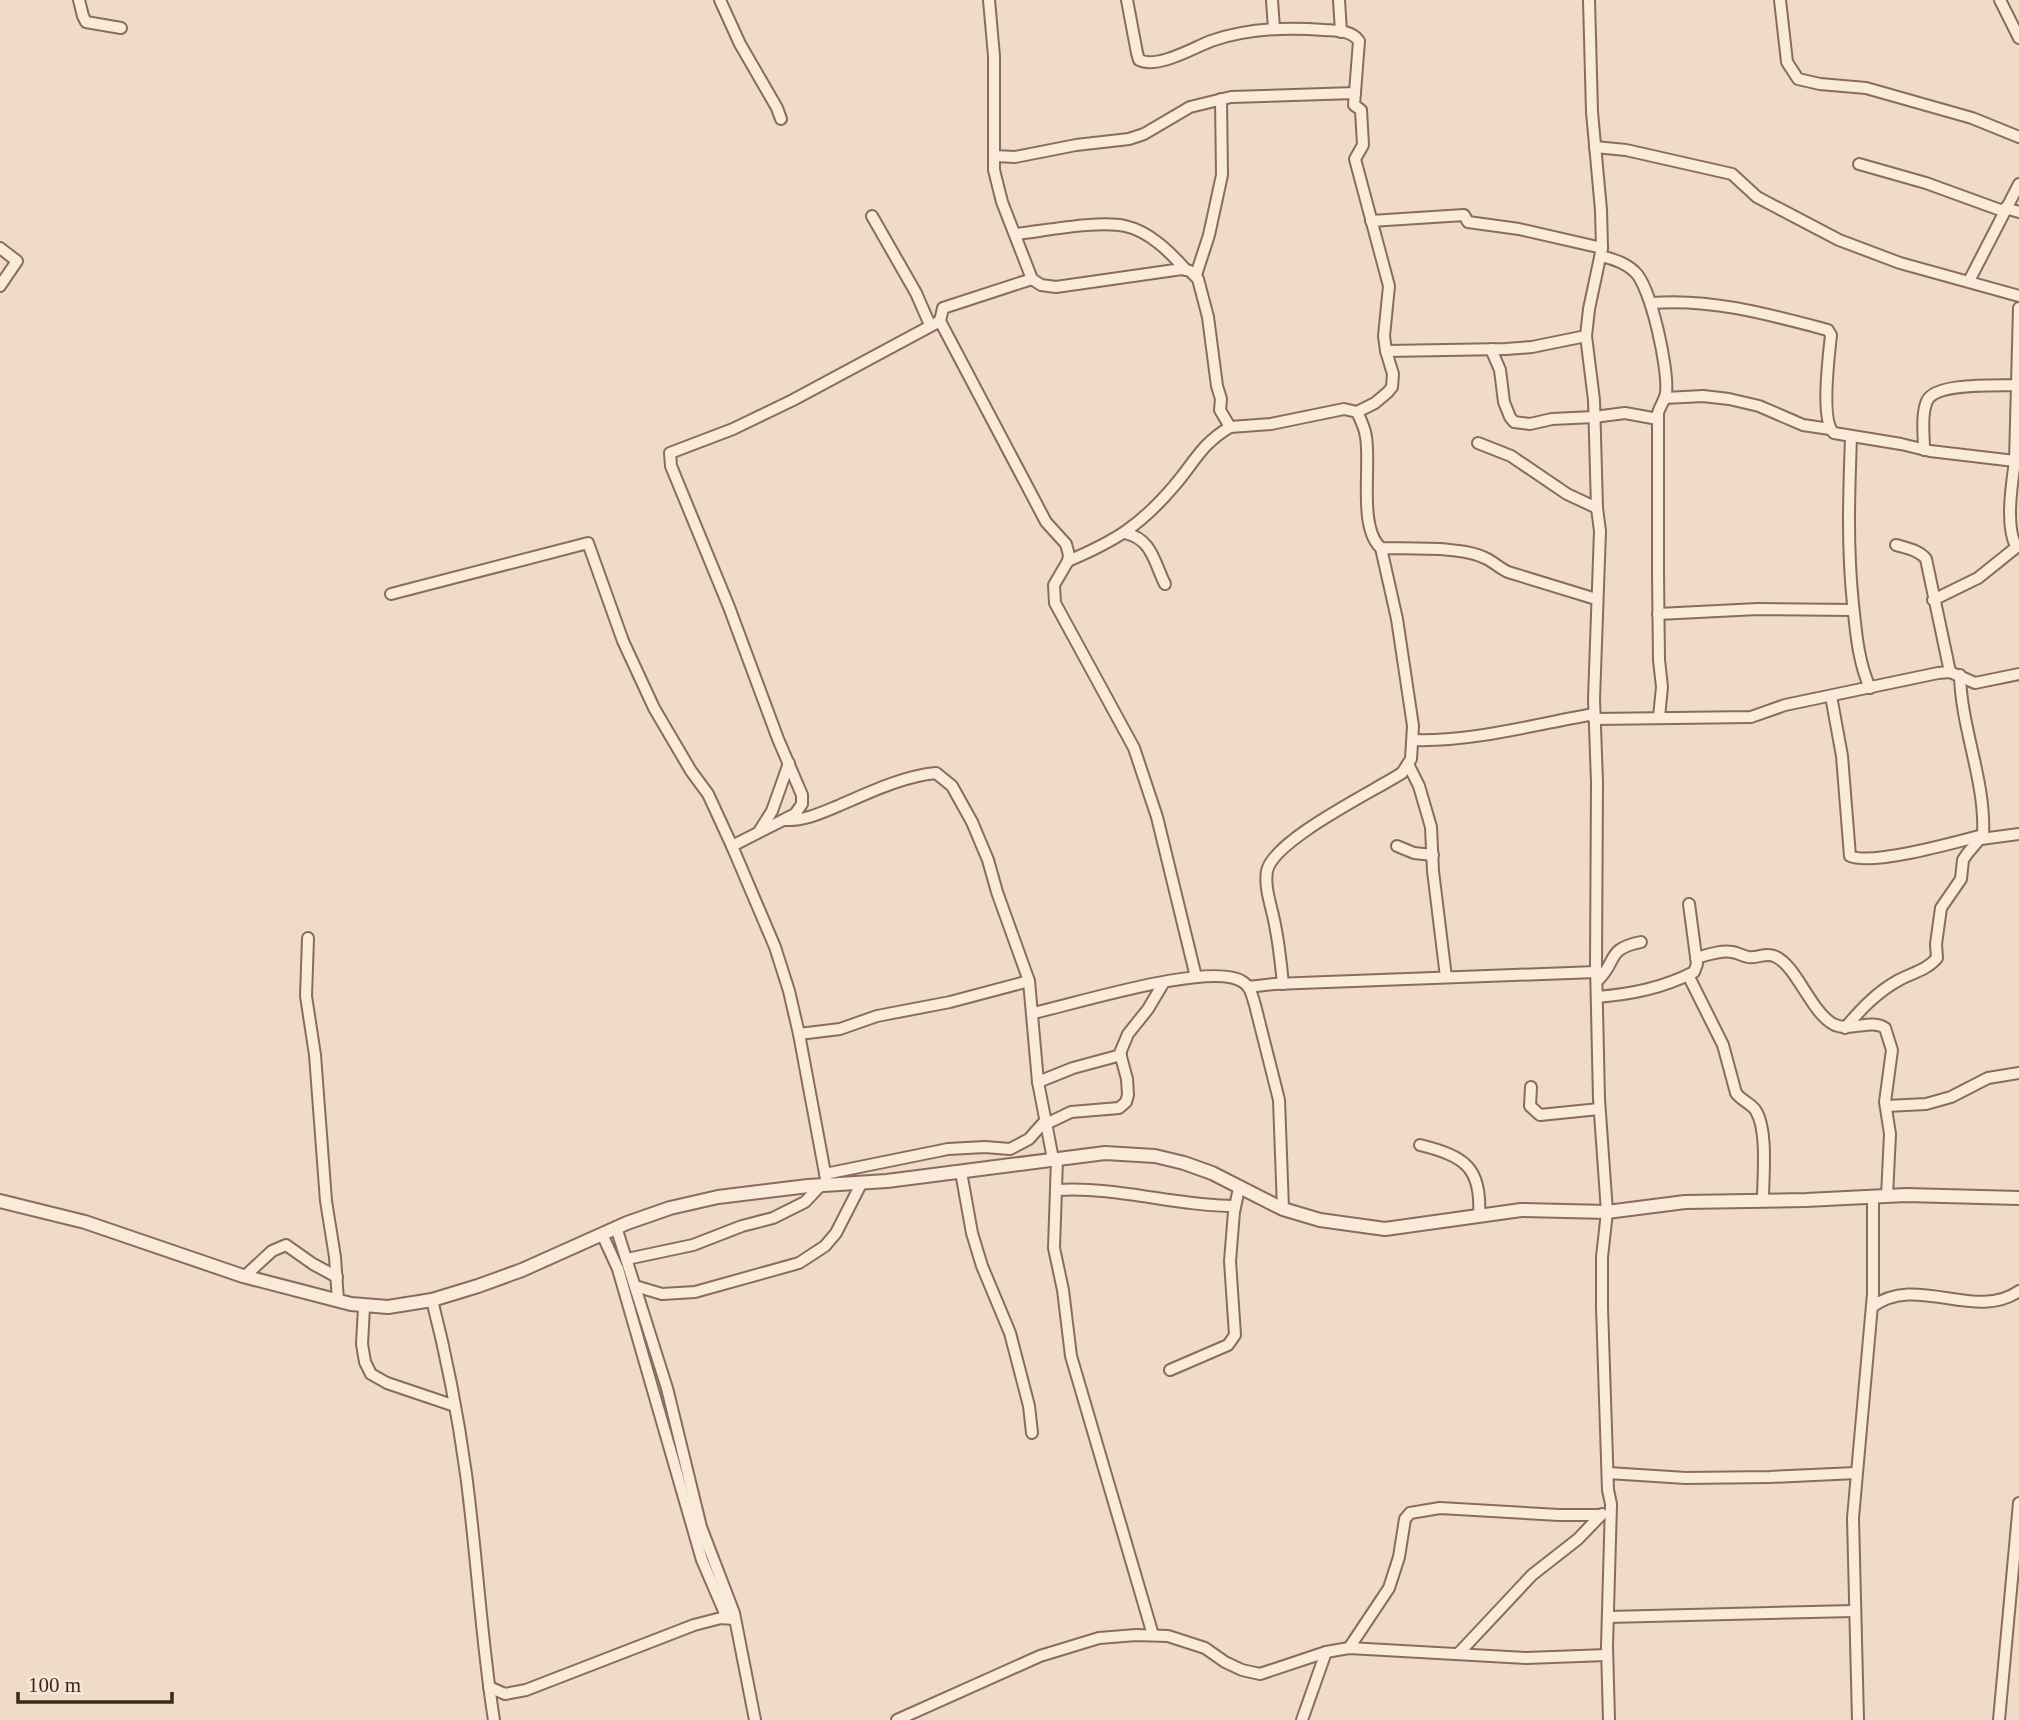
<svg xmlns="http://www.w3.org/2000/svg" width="2019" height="1720" viewBox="0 0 2019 1720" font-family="'Times New Roman',serif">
	<rect width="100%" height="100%" fill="#efdbc6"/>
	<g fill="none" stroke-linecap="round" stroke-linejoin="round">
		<defs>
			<g id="minor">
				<polyline points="79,0 83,16 86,22 121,28"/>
				<polyline points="720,0 740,44 777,108 781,119"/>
				<path d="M989 0 994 56V170L1002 202 1032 279 1041 285 1056 287 1182 269 1190 271 1198 279 1208 317 1217 386 1221 399 1220 410 1230 427 1271 424 1344 409 1357 412C1361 420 1365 428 1366 437 1371 466 1358 528 1381 548 1408 549 1463 546 1485 558 1494 562 1499 568 1508 572L1596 599"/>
				<path d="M1127 0 1137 53 1139 60C1158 69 1193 48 1211 41 1248 28 1286 27 1324 30 1337 31 1351 30 1359 41L1354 105 1361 110 1363 145 1355 159 1389 286 1384 336 1386 351 1393 374 1392 387 1388 392 1375 403 1357 412"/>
				<polyline points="1272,0 1274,29"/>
				<polyline points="1339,0 1341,32"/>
				<polyline points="1589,0 1592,112 1601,210 1602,248 1589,309 1586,336 1594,400 1597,508 1600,531 1594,699 1597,782 1596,965 1599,1099 1607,1212 1602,1257 1602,1307 1608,1490 1611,1504 1607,1646 1609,1720"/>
				<polyline points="1780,0 1787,62 1798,79 1820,84 1866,88 1972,118 2019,137"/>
				<polyline points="2000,0 2019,38"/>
				<polyline points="1595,147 1626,150 1732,174 1757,197 1839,240 1900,263 2019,296"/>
				<polyline points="994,156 1015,157 1076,145 1129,139 1144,134 1190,107 1231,97 1355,93"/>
				<polyline points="1859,164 1926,183 2003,211"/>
				<polyline points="2005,208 2019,212"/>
				<polyline points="872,216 916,293 930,325"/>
				<polyline points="1371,221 1464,215 1468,222 1519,229 1602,248"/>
				<path d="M1016 234C1044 231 1099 220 1125 226 1149 231 1170 252 1186 270"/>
				<polyline points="0,248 17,261 0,286"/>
				<path d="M1601 256C1614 259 1626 263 1635 272 1651 287 1669 370 1666 393 1665 400 1660 406 1658 413V572L1659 660 1662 687 1659 717"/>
				<polyline points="1196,275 1209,235 1222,175 1221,99"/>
				<polyline points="1032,279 943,308 940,321 1046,522 1066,544 1069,555 1068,561 1054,585 1055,603 1134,748 1157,817 1196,977"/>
				<polyline points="1969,281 2019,184"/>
				<path d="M1652 303C1711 298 1771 315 1828 330L1831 335C1829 355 1820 421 1834 433L1901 444 1930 451 2015 461"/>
				<path d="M2019 308 2015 461C2012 483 2005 526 2016 546L2019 547"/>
				<polyline points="1491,349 1500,370 1504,402 1510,417 1514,422 1530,424 1552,419 1594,417 1625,413 1658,419"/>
				<polyline points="1386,351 1506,349 1532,347 1586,336"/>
				<polyline points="1665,398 1703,396 1729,399 1759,406 1803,425 1830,429"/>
				<path d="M1851 437C1849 493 1847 548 1853 604 1856 632 1858 661 1870 688"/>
				<polyline points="1478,443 1511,456 1567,494 1597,508"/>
				<path d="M1924 450C1924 435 1921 415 1927 401 1935 382 1998 386 2016 385"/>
				<path d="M1125 533C1152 539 1154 562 1165 584"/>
				<path d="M1896 545C1906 548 1919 550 1926 559L1950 672"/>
				<path d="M1068 561C1115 541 1140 526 1174 486 1195 462 1200 445 1230 427"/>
				<polyline points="391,594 588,543 623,641 654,708 691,771 708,794 732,846 775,947 789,991 799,1034 827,1184"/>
				<polyline points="1933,600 1978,578 2018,546"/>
				<polyline points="1658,614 1758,609 1853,610"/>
				<path d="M1831 696 1842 756 1850 856C1872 866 1957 842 1983 835"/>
				<polyline points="1594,719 1751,717 1785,705 1938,673 1950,672 1975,683 2019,674"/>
				<path d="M1413 740C1472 742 1537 724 1594 714"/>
				<polyline points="1408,764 1419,786 1431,827 1433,871 1446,977"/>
				<path d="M785 820C804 821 821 813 838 806 868 793 903 776 936 773L952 786 972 822 988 860 997 892 1029 981 1038 1082 1053 1159"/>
				<polyline points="760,830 772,811 789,763"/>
				<polyline points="1981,839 2019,834"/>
				<polyline points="732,846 795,814 802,804 802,795 778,739 729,607 671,466 670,453 733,429 793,400 940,321"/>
				<polyline points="1397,846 1414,853 1433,855"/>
				<polyline points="308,938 306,996 315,1055 326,1201 335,1257 338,1301"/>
				<path d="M1696 958C1707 955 1721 950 1732 952 1738 953 1743 956 1748 957 1757 959 1765 952 1774 956 1796 964 1810 1011 1833 1024 1850 1033 1871 1018 1885 1028L1892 1050 1885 1102 1890 1134 1887 1196"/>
				<path d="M1688 975 1723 1045 1736 1093C1742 1101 1752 1104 1756 1111 1768 1131 1763 1176 1763 1200"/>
				<path d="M1597 981C1618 962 1605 949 1641 942"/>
				<path d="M1283 984C1281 964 1279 944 1275 925 1272 907 1264 889 1267 871 1273 840 1374 791 1402 773L1411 759 1413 726 1397 619 1381 548"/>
				<polyline points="1248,987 1274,984 1596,972"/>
				<path d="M1597 997C1632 994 1663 988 1694 972L1697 964 1689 904"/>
				<path d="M1033 1013C1072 1005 1213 960 1243 982 1251 987 1252 996 1255 1005L1279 1100 1283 1209"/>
				<path d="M1845 1028C1861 1009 1877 992 1899 980 1912 973 1927 970 1937 958L1936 944 1941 908 1961 879 1963 860 1967 854 1983 835C1986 782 1961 728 1960 675"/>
				<polyline points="799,1034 840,1029 877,1016 950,1002 1029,981"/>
				<polyline points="1038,1082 1073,1068 1121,1055"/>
				<polyline points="1531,1087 1530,1106 1540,1115 1599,1109"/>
				<polyline points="1886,1106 1926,1104 1951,1097 1988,1078 2019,1073"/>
				<polyline points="1046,1124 1071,1112 1119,1108 1126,1102 1128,1095 1127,1079 1120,1053 1128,1034 1148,1009 1164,982"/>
				<path d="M1420 1145C1464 1156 1482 1167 1479 1215"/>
				<polyline points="1057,1159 1054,1248 1063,1290 1071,1356 1153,1635"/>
				<polyline points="961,1172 972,1233 982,1266 1010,1333 1029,1406 1032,1433"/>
				<polyline points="825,1174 948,1149 985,1147 1010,1149 1029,1139 1045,1121"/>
				<path d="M1057 1190C1117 1186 1175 1206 1235 1206"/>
				<polyline points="616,1227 667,1388 701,1527 734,1613 755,1720"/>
				<polyline points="602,1234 618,1269 702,1560 727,1618"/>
				<polyline points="627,1259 693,1245 742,1226 773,1218 805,1202 821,1185"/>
				<polyline points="245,1276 272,1251 286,1245 313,1264 337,1277"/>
				<polyline points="635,1286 662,1294 695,1292 799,1263 825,1246 836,1233 861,1184"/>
				<path d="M432 1300C447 1358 458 1416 466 1474 477 1556 481 1639 494 1720"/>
				<polyline points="364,1307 362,1344 365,1362 371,1374 387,1383 455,1406"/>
				<path d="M1872 1307C1916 1273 1975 1322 2019 1291"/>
				<polyline points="1170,1370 1228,1345 1235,1335 1230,1261 1234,1212 1239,1188"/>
				<polyline points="1608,1473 1686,1478 1770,1477 1856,1473"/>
				<polyline points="1608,1617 1854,1611"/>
				<polyline points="1349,1648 1389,1588 1399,1557 1405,1519 1410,1513 1440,1508 1559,1515 1601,1515"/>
				<polyline points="1458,1654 1532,1575 1578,1539 1602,1514"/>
				<polyline points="489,1687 505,1694 526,1690 694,1625 721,1618 733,1619"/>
				<polyline points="897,1720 1040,1656 1099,1638 1136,1635 1168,1636 1205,1648 1225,1662 1242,1670 1260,1674 1326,1652 1349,1648 1526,1658 1607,1655"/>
				<polyline points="1302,1720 1326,1652"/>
				<polyline points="1858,1720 1853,1518 1873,1294 1873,1196"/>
				<polyline points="1999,1720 2019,1503"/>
			</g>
			<polyline id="tertiary" points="0,1201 85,1222 243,1276 351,1304 388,1307 432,1300 478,1286 522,1270 627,1223 670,1208 718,1197 808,1186 887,1181 1105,1153 1155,1156 1184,1163 1212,1173 1283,1209 1320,1220 1385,1229 1521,1210 1607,1212 1685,1202 1806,1200 1906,1195 2019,1198"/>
		</defs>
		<use href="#minor" stroke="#8a6c5b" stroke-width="14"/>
		<use href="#tertiary" stroke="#8a6c5b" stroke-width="16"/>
		<use href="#minor" stroke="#f9eada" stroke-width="10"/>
		<use href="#tertiary" stroke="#f9eada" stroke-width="12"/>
	</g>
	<path d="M18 1692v10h154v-10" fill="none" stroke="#3a271f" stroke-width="3.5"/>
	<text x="28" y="1692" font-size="21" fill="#3a271f" stroke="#f6e7d6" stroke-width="5" paint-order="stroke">100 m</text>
</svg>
